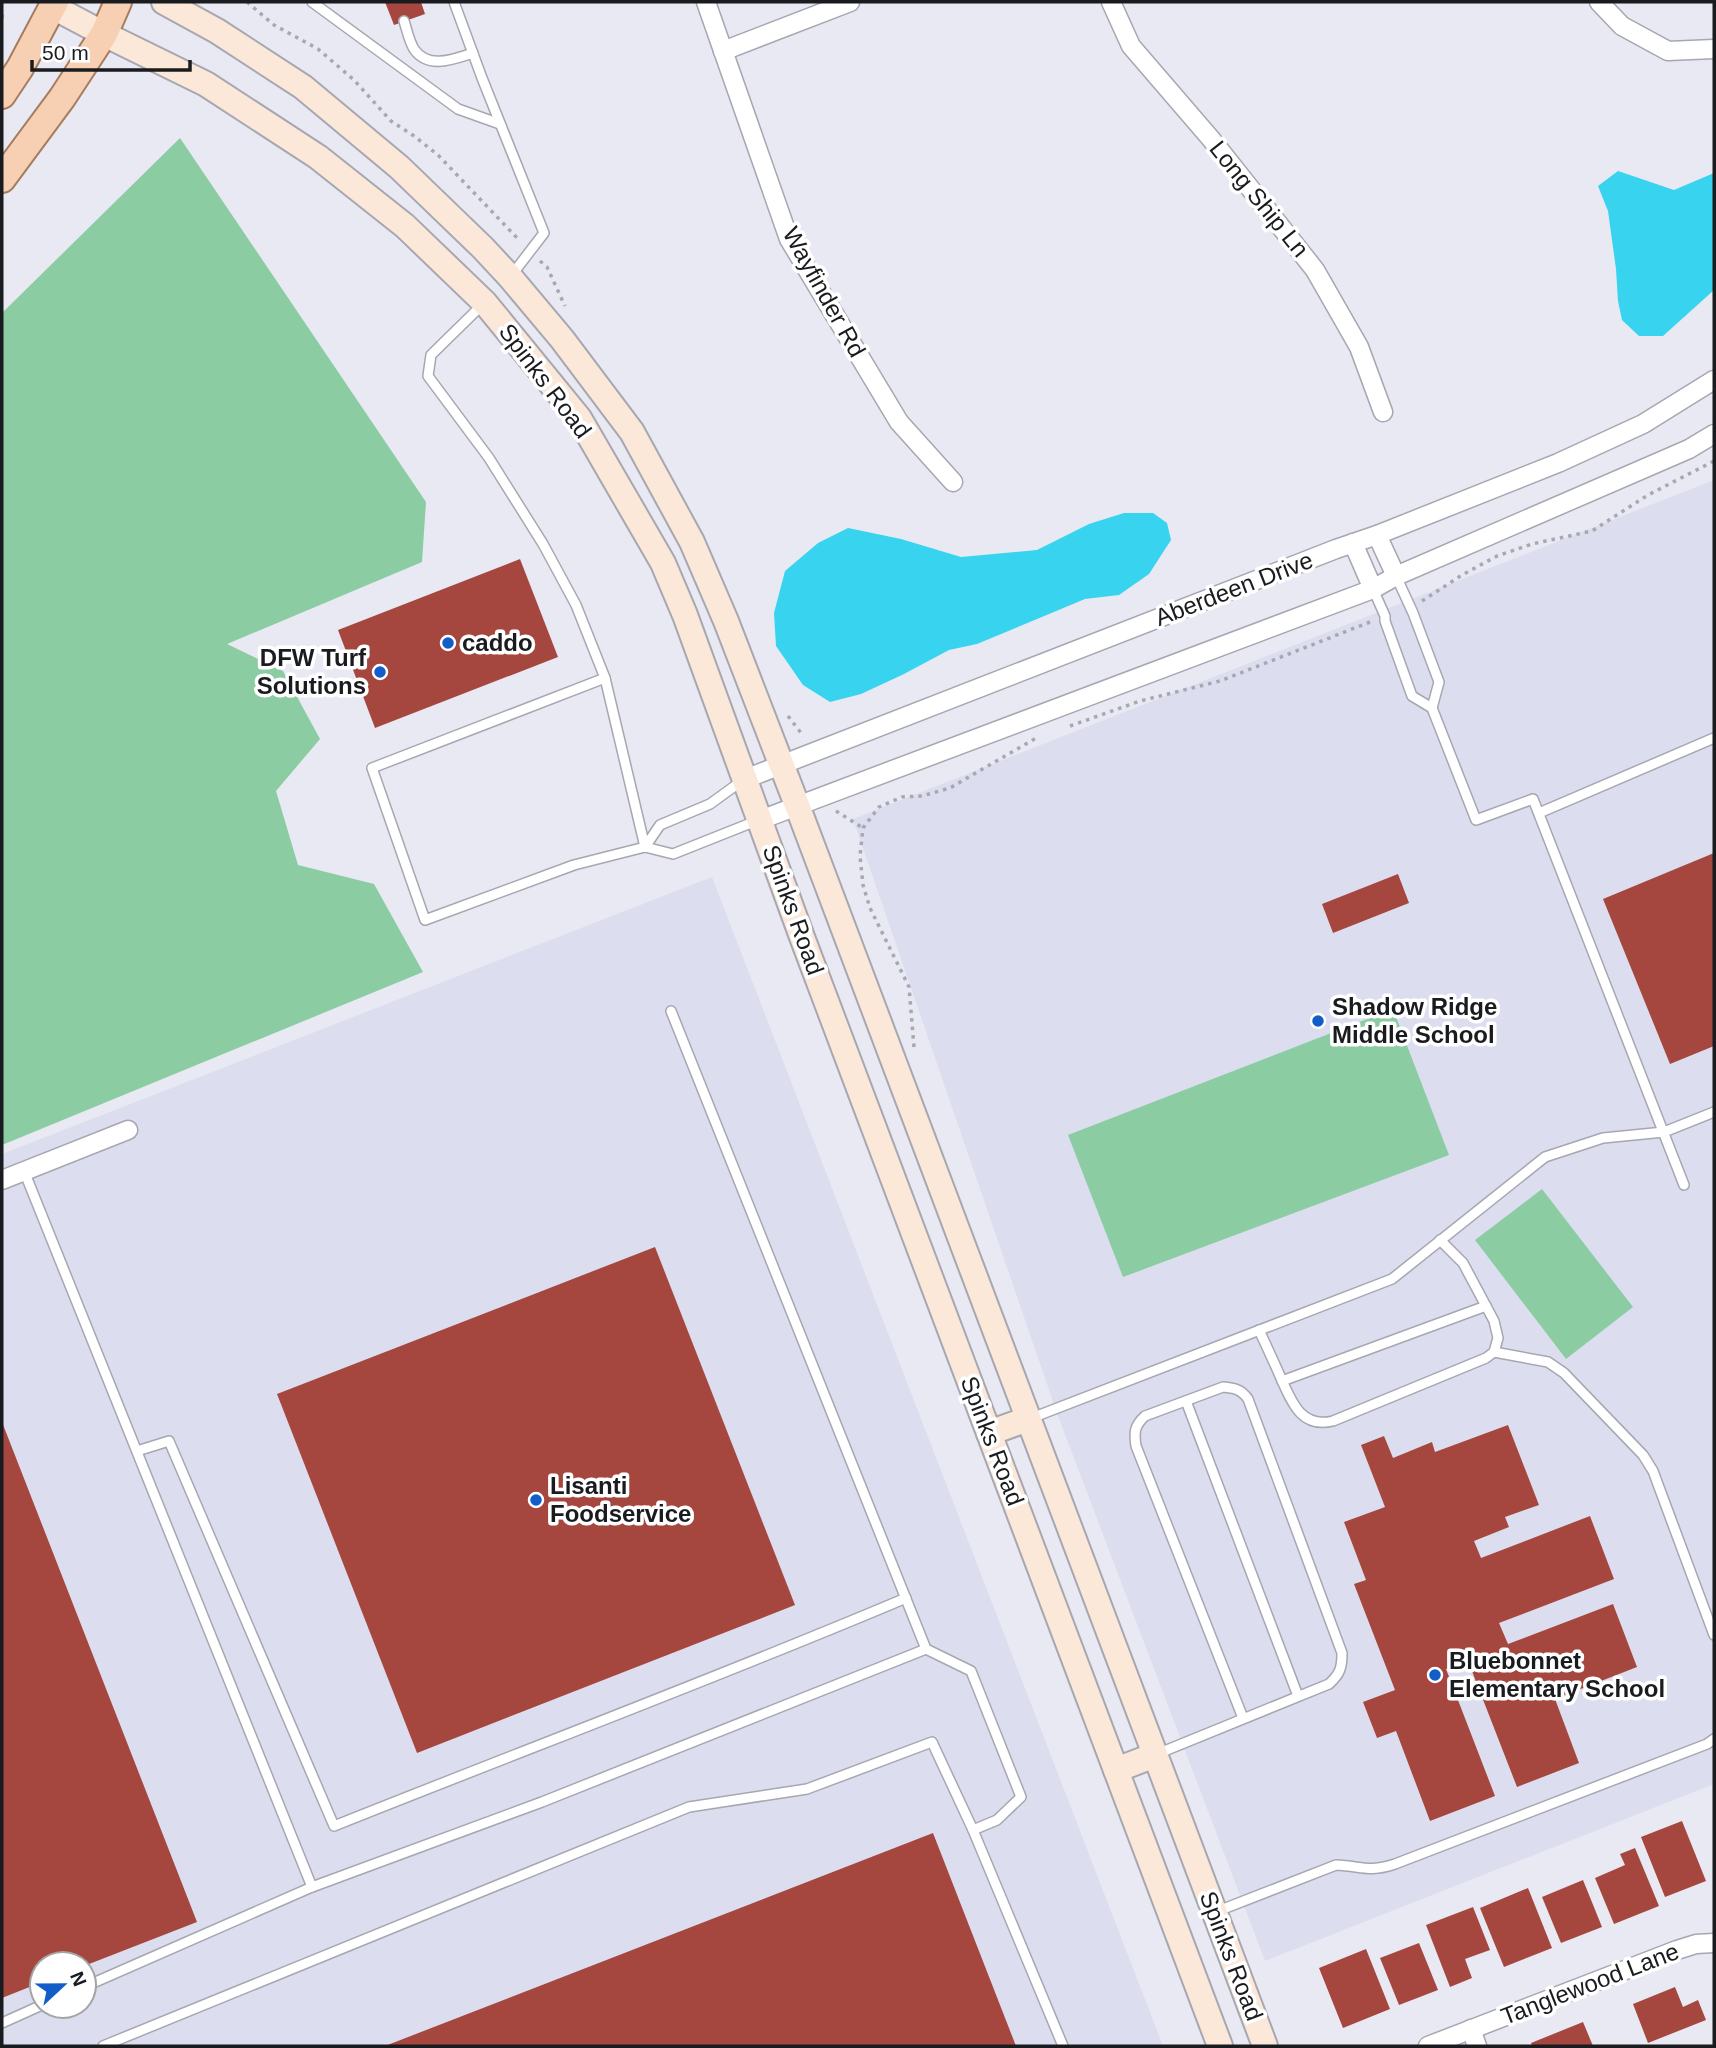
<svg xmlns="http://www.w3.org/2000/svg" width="1716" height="2048" viewBox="0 0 1716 2048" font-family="Helvetica,sans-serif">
	<rect width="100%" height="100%" fill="#e8e9f3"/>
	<g fill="#dcdeef" fill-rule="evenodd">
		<polygon points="1714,480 1714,1784 1265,1961 1058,1416 853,819"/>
		<path d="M712 877 1163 2046H2V1154ZM42 1964H84V2006H42Z"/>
	</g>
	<g fill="#8bcca3">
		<polygon points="180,138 426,502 422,562 227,644 283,671 320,739 276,791 298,865 374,884 423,972 2,1145 2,313"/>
		<polygon points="1393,1009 1449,1155 1123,1277 1068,1135"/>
		<polygon points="1542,1189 1633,1307 1566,1359 1475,1240"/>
	</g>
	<g fill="#38d3ee">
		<polygon points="1618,171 1674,190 1714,173 1714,290 1663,336 1639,336 1622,320 1618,301 1616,269 1608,211 1598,186"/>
		<polygon points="1124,513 1153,513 1167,523 1171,540 1149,574 1119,595 1085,599 977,644 949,650 902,675 861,694 830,702 803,685 776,646 774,613 785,571 818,543 848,528 901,539 961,557 1037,550 1089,524"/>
	</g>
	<g fill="#a6473f">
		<polygon points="385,2 421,2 425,14 394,25"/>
		<polygon points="520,559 558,657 375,728 338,630"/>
		<polygon points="1714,853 1714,1046 1670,1064 1603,899"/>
		<polygon points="1398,874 1409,903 1333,933 1322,904"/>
		<polygon points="655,1247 795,1605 417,1753 277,1394"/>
		<polygon points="2,1422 197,1922 84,1966 84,1964 42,1964 42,1982 2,1998"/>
		<polygon points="1508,1425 1539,1505 1505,1517 1509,1527 1474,1541 1481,1558 1590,1516 1614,1579 1499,1623 1508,1644 1613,1604 1637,1667 1555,1699 1579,1763 1517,1787 1468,1661 1446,1669 1495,1796 1430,1821 1396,1731 1377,1738 1363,1702 1395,1690 1354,1584 1366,1580 1344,1522 1385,1507 1361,1445 1384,1436 1393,1458 1432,1442 1435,1452"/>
		<polygon points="1682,1821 1706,1881 1665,1897 1641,1837"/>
		<polygon points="933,1833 1016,2046 385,2046"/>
		<polygon points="1635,1848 1659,1906 1614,1924 1595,1878 1625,1865 1620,1854"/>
		<polygon points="1583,1880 1602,1927 1561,1943 1542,1897"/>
		<polygon points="1528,1888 1552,1948 1504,1967 1480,1908"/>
		<polygon points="1473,1907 1490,1950 1465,1959 1472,1978 1450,1987 1426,1925"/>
		<polygon points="1419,1943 1438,1990 1399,2005 1380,1958"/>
		<polygon points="1366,1949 1390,2009 1343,2028 1319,1968"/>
		<polygon points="1675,1987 1683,2007 1698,2000 1706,2020 1648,2043 1633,2004"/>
		<polygon points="1583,2022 1593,2046 1532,2046 1531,2043"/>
	</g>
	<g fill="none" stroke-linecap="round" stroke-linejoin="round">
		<defs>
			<g id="service">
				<polyline points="312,2 458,109 500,124"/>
				<polyline points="454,2 482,78 544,233 511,276"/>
				<path d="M404 21C407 30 409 41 414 49 428 70 454 59 473 53"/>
				<polyline points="484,303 431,355 428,376 489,458 543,544 576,605 605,678 645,847"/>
				<polyline points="1396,576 1413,613 1439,682 1432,708 1476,820 1533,799 1684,1185"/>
				<polyline points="1373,589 1385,616 1385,621 1412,696 1432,708"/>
				<polyline points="605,678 372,768 425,920 574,865 645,847 673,854 756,821"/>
				<polyline points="1539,813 1714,738"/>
				<polyline points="645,847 660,825 710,804 743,780"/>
				<polyline points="24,1171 312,1887 84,1987"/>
				<path d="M1259 1330C1266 1345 1273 1360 1280 1376 1291 1400 1300 1429 1333 1421L1486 1358 1494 1352 1498 1338 1494 1321 1463 1263 1440 1240"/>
				<polyline points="1494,1352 1548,1362 1564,1373 1643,1455 1653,1471 1714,1635"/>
				<polyline points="1282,1381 1486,1306"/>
				<polyline points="1186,1401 1298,1696"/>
				<polyline points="1029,1419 1392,1279 1545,1157 1603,1138 1664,1132 1714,1112"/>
				<path d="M137 1451 169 1441 334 1826C524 1750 717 1678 906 1598"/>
				<path d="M1157 1754 1329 1684C1340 1674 1342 1668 1342 1653L1248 1399C1241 1389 1234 1388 1223 1387L1145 1416C1134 1426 1134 1433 1136 1446L1243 1718"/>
				<polyline points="973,1830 1063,2046"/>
				<polyline points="312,1887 542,1802 926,1649 671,1011"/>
				<path d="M1218 1911 1336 1865C1362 1866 1368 1873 1395 1864L1707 1744 1714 1739"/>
				<polyline points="2,2023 42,2005"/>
				<polyline points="103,2046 689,1807 807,1789 932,1742 973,1830 997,1820 1021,1797 971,1671 926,1649"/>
			</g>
			<g id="minor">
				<polyline points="706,2 789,239 899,422 953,482"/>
				<polyline points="1111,2 1131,46 1211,139 1315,270 1359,347 1383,412"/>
				<polyline points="1599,2 1622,26 1668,51 1714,49"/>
				<polyline points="723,51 850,2"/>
				<polyline points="1377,535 1396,576"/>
				<polyline points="1353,543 1373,589"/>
				<polyline points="745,779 1336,549 1377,535 1558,463 1643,424 1714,380"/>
				<polyline points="760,820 1373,589 1396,576 1689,449 1714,434"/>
				<polyline points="2,1180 128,1130"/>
				<polyline points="1471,2029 1477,2046"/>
				<polyline points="1428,2046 1677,1950 1696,1944 1714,1943"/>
			</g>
			<g id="secondary">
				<polyline points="164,2 217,31 303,87 399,167 483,248 510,277 562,339 632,432 692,542 726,621 797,805 1265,2046"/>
				<polyline points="53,7 104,34 206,84 318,157 405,226 485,303 579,418 663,563 685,615 802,937 1220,2046"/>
				<polyline points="989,1433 1028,1419"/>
				<polyline points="1116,1770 1155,1755"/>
			</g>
			<g id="primary">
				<polyline points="2,95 20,68 55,2"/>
				<polyline points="2,179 62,98 104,34 118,2"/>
			</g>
		</defs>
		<use href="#service" stroke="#a6a7b0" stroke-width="12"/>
		<use href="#minor" stroke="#a6a7b0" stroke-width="21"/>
		<use href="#secondary" stroke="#a6a7b0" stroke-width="28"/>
		<use href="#primary" stroke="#a67c5e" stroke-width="30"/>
		<g stroke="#a7a8b0" stroke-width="3.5" stroke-dasharray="3.5 5" stroke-linecap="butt">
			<polyline points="247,2 274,25 318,49 354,80 391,121 414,136 438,155 520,241"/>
			<polyline points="2,18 3,10"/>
			<polyline points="540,261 547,267 565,306"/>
			<polyline points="1422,601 1462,575 1497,556 1532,544 1592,531 1648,495 1714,461"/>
			<polyline points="788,716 801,733"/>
			<polyline points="1070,726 1140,701 1220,681 1370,622"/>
			<polyline points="836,811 863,828"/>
			<polyline points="914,1047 909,987 870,908 863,885 860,856 863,828 879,807 902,797 922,796 950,788 1036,738"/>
		</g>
		<use href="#service" stroke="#fff" stroke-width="9"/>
		<use href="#minor" stroke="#fff" stroke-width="18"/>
		<use href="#secondary" stroke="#fbe8d9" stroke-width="24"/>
		<use href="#primary" stroke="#f7d0b3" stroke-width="26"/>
	</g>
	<g fill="#135dc8" stroke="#fff" stroke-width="2.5">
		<circle cx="448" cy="643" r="7"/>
		<circle cx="380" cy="672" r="7"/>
		<circle cx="1318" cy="1021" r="7"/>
		<circle cx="536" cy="1500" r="7"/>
		<circle cx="1435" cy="1675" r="7"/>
	</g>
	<g text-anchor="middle" stroke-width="7" stroke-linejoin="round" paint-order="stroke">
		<g font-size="24" fill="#1a1b1e" stroke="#fff">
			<text transform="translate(1259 199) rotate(51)" y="8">Long Ship Ln</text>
			<text transform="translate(824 292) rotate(61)" y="8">Wayfinder Rd</text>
			<text transform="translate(545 381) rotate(53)" y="8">Spinks Road</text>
			<text transform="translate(1234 589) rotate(-21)" y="8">Aberdeen Drive</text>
			<text transform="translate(793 910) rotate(70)" y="8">Spinks Road</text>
			<text transform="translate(992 1441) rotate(69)" y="8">Spinks Road</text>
			<text transform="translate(1231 1956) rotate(69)" y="8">Spinks Road</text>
			<text transform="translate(1590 1984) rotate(-21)" y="8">Tanglewood Lane</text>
		</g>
		<g font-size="24" font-weight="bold" fill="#1a1b1e" stroke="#fff" text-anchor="start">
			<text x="462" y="651">caddo</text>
			<text x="366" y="666" text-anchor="end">DFW Turf<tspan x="366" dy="28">Solutions</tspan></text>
			<text x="1332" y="1015">Shadow Ridge<tspan x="1332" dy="28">Middle School</tspan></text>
			<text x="550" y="1494">Lisanti<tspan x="550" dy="28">Foodservice</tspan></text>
			<text x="1449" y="1669">Bluebonnet<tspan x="1449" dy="28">Elementary School</tspan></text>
		</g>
	</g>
	<rect width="1716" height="2048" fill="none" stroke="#1a1b1e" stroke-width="7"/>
	<g transform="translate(63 1985) rotate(68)"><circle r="33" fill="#ffffff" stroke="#a3a4a5" stroke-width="2"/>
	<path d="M0-5L12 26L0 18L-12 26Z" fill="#135dc8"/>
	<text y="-10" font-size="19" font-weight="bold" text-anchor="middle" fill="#1a1b1e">N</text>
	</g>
	<path d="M32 60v10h158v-10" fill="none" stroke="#1a1b1e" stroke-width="3.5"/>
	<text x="42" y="60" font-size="21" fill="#1a1b1e" stroke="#ffffff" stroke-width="5" paint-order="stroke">50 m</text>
</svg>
